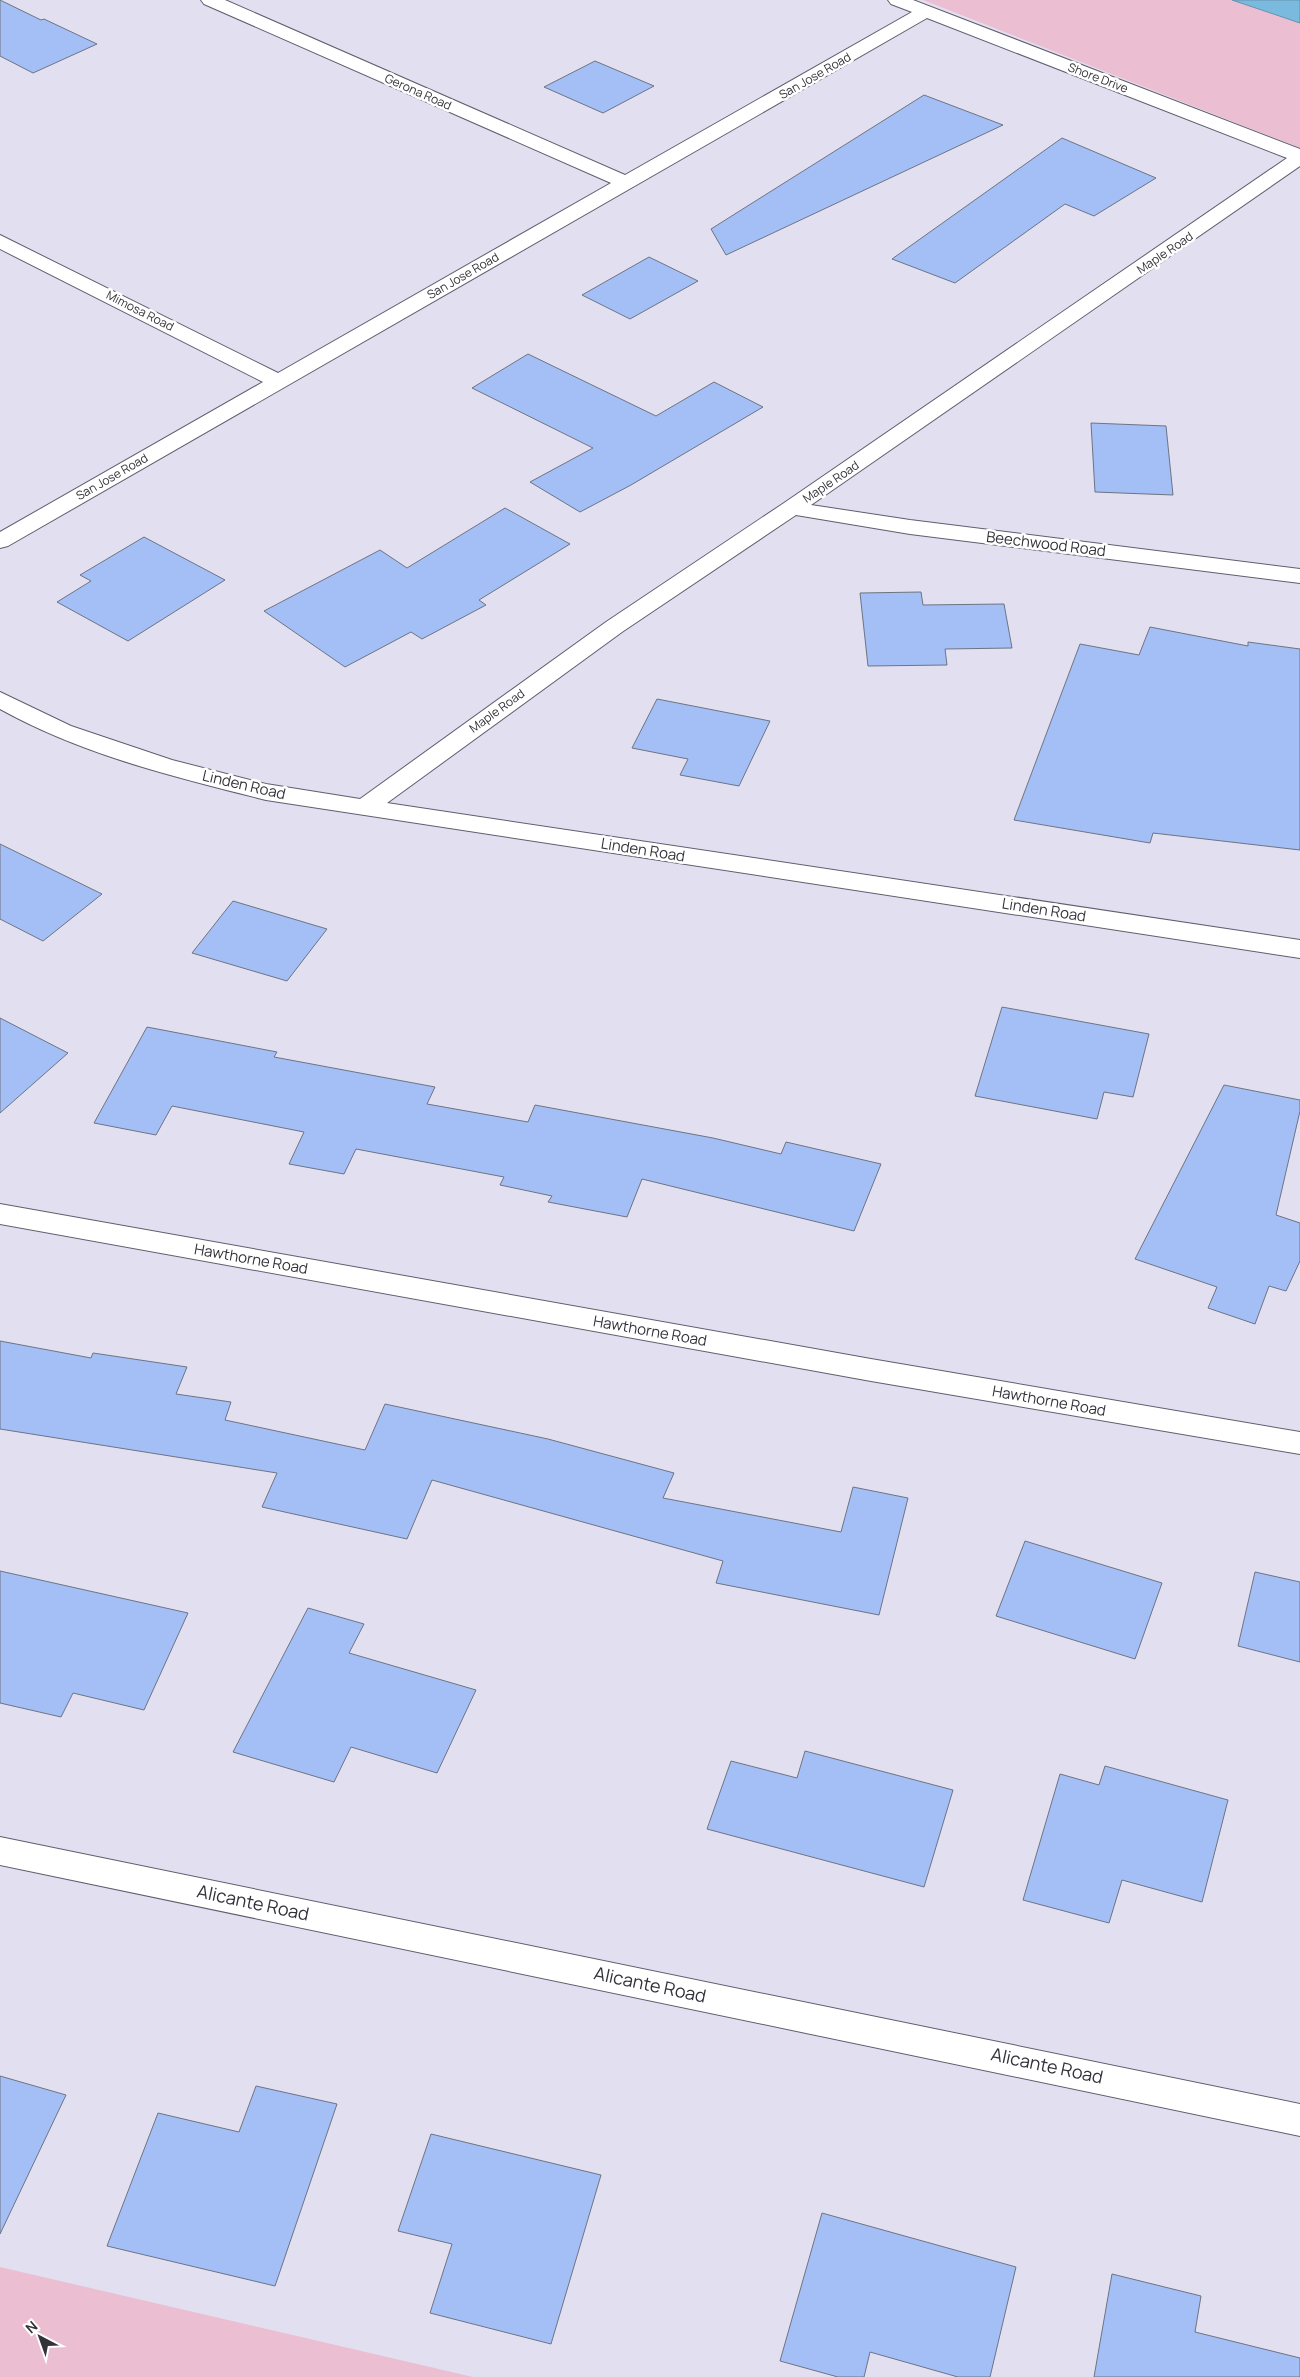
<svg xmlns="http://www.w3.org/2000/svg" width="1300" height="2377" viewBox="0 0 1300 2377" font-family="Manrope,sans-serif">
	<rect width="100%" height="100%" fill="#e2dff1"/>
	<g fill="#ecbed2">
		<polygon points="923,0 1232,0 1300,23 1300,148"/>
		<polygon points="0,2267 473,2377 0,2377"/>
	</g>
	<polygon fill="#7abadf" stroke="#6591ad" points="1232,0 1300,0 1300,23"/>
	<g fill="#a4bff6" stroke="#6d7483">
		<polygon points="0,0 41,20 44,19 97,44 33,73 0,56"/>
		<polygon points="595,61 654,86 603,113 544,87"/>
		<polygon points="924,95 1003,125 726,255 711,229"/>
		<polygon points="1062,138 1156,178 1094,216 1065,204 955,283 892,259"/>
		<polygon points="649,257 698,281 630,319 582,295"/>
		<polygon points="528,354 656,416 714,382 763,407 631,485 580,512 530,482 593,448 472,388"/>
		<polygon points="1091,423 1166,426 1173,495 1095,492"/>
		<polygon points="505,508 570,544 479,600 486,605 422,639 411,632 345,667 264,611 380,550 407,568"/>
		<polygon points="144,537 225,580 128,641 57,602 91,581 80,575"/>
		<polygon points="921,592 923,605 1004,604 1012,648 945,649 947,665 868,666 860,593"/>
		<polygon points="1150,627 1248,646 1248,642 1300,649 1300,850 1153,833 1150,843 1014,820 1080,644 1139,655"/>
		<polygon points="657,699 770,721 739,786 680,775 688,759 632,748"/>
		<polygon points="0,844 102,894 43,941 0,919"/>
		<polygon points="233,901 327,929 287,981 192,953"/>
		<polygon points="1002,1007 1149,1034 1133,1097 1104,1092 1097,1119 975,1096"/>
		<polygon points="0,1018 68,1053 0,1113"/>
		<polygon points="147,1027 277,1052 274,1057 435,1087 427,1104 528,1122 535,1105 713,1138 781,1154 786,1142 881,1164 854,1231 642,1179 627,1217 548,1202 552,1196 500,1185 504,1177 356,1149 344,1174 289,1164 304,1132 172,1106 156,1135 94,1123"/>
		<polygon points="1224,1085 1300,1100 1300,1111 1276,1215 1300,1223 1300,1261 1286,1291 1269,1286 1255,1324 1208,1308 1217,1287 1135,1259"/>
		<polygon points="0,1341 91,1358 93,1353 187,1367 176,1394 231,1402 225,1420 365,1450 385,1404 548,1439 674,1473 663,1498 841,1532 853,1487 908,1498 879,1615 716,1583 723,1561 432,1480 407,1539 262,1507 277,1473 0,1429"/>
		<polygon points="1025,1541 1162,1583 1135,1659 996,1616"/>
		<polygon points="0,1571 188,1613 144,1710 73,1693 61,1717 0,1703"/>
		<polygon points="1255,1572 1300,1582 1300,1662 1238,1646"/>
		<polygon points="308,1608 364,1624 349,1653 476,1690 437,1773 351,1747 334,1782 233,1752"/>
		<polygon points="805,1751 953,1790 924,1887 707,1829 731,1761 797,1778"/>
		<polygon points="1105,1766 1228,1800 1202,1902 1122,1880 1109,1923 1023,1900 1060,1774 1099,1785"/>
		<polygon points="0,2076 66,2095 0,2234"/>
		<polygon points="256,2086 337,2104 275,2286 107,2246 158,2113 239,2132"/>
		<polygon points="431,2134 601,2175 551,2344 430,2313 452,2244 398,2231"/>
		<polygon points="822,2213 1016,2267 990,2377 958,2377 870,2352 864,2377 838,2377 780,2361"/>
		<polygon points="1112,2274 1201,2296 1195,2332 1300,2358 1300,2377 1094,2377"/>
	</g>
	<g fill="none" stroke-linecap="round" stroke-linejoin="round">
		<defs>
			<g id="minor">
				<path d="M201 0H225L625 175 912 12 891 4 888 0H913L1300 149V166L811 505 910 520 1300 569V583L910 534 796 515 622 632 387 803 1300 940V958L266 800C175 777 83 755 0 709V692L71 726 172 760 266 784 360 799 606 622 784 503 1287 158 927 18 8 546 0 548V532L263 382 0 249V235L278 373 611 183 204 4Z"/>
				<polygon points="0,1204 871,1359 1300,1432 1300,1454 871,1381 0,1224"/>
				<polygon points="0,1837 1300,2104 1300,2136 0,1865"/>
			</g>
		</defs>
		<use href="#minor" stroke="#605e6d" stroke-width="2"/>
		<use href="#minor" fill="#fff" fill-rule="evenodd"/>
	</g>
	<g text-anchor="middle" stroke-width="5" stroke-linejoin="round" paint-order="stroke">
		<g font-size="12" fill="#333239" stroke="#fff">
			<text transform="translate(815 76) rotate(-30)" y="4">San Jose Road</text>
			<text transform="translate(1098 78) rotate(21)" y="4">Shore Drive</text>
			<text transform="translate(418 92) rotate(24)" y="4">Gerona Road</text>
			<text transform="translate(1165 253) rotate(-34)" y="4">Maple Road</text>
			<text transform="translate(463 276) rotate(-30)" y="4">San Jose Road</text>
			<text transform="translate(140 311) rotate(27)" y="4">Mimosa Road</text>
			<text transform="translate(112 477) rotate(-30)" y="4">San Jose Road</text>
			<text transform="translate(831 482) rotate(-34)" y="4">Maple Road</text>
			<text transform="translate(497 711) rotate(-36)" y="4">Maple Road</text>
		</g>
		<g font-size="15" fill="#333239" stroke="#fff">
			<text transform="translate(1046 544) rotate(7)" y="5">Beechwood Road</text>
			<text transform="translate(244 785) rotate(13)" y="5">Linden Road</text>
			<text transform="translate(643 850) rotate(9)" y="5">Linden Road</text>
			<text transform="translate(1044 910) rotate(9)" y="5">Linden Road</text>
			<text transform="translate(251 1259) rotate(10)" y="5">Hawthorne Road</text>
			<text transform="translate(650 1331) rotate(10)" y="5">Hawthorne Road</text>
			<text transform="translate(1049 1401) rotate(10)" y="5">Hawthorne Road</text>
		</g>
		<g font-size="18" fill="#333239" stroke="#fff">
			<text transform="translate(253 1903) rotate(12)" y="6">Alicante Road</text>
			<text transform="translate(650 1985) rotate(12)" y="6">Alicante Road</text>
			<text transform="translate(1047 2066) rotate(12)" y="6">Alicante Road</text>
		</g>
	</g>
	<g transform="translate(40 2337) rotate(319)" stroke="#ffffff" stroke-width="4" paint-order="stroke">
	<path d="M0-4L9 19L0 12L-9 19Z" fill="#333239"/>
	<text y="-8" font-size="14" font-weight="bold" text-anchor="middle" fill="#333239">N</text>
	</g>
</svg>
